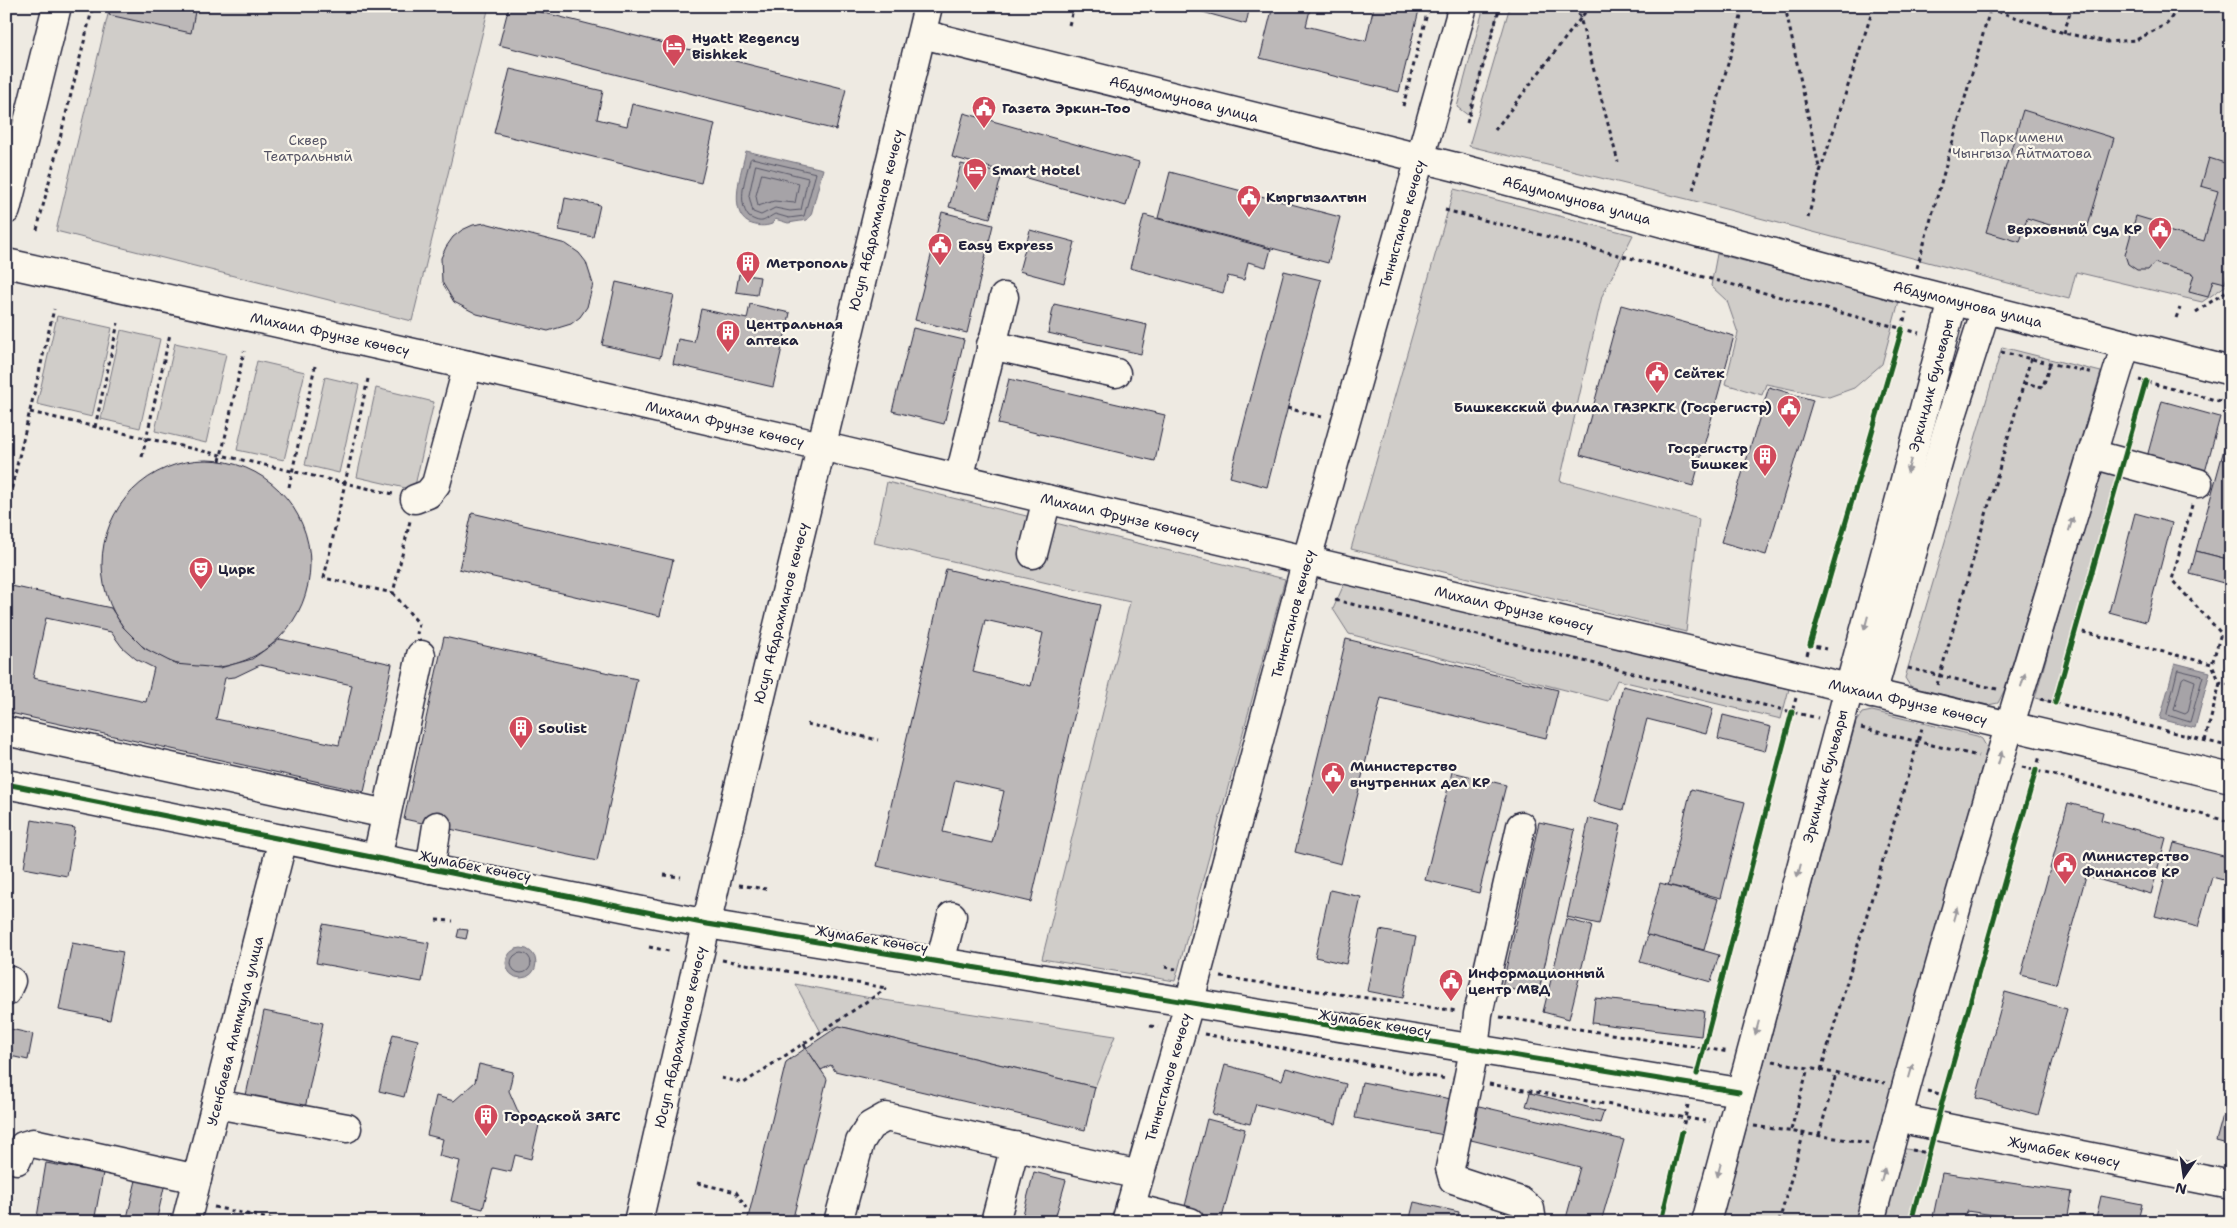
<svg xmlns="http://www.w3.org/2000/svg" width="2237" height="1228" viewBox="0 0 2237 1228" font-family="'Shantell Sans',sans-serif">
	<rect width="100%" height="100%" fill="#eeeae2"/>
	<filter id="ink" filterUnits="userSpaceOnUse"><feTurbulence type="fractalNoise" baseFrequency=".02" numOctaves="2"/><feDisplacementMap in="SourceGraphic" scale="10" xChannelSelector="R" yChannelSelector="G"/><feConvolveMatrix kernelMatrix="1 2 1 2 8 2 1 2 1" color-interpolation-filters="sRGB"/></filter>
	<g filter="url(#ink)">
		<g fill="#d0cdc9" stroke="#797882">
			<polygon points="110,6 489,6 412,321 56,231"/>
			<polygon points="1484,6 1500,6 1469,116 1457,107"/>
			<polygon points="1510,6 2231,6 2231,282 2202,302 2076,272 2069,299 1687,199 1469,146"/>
			<polygon points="1454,189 1633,235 1602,296 1560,481 1699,519 1686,632 1351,549"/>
			<polygon points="1717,254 1899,301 1882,364 1854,388 1829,397 1766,384 1762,395 1725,384 1738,333 1727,301 1711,286"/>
			<polygon points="57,316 112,328 92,417 37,404"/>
			<polygon points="121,330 160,339 140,428 101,419"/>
			<polygon points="175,343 226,354 206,443 155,431"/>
			<polygon points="2002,347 2101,372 2004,691 1998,703 1988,705 1915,688 1910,686 1905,678"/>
			<polygon points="257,361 305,372 284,460 237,450"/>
			<polygon points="325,377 359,385 339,473 305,465"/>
			<polygon points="376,388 434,402 414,490 357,477"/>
			<polygon points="2120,471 2055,703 2035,698 2099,472"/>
			<polygon points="887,482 1285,579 1175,981 1042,959 1130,602 874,543"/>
			<polygon points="1345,582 1789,689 1781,719 1617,680 1608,701 1349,634 1333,609"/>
			<polygon points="1872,711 1977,736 1982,739 1987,748 1858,1222 1721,1222 1856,722 1862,713"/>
			<polygon points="795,984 871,998 1115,1036 1095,1087 839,1026 821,1032"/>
			<polygon points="1901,1148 1928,1153 1911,1222 1881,1222"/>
		</g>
		<g fill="#a6a3a7" stroke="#716f7c">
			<path d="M746 151 823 169 811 215 807 220 788 223 775 219 772 224C764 227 757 226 749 223 727 212 742 169 746 151Z"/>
			<polygon points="2175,663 2210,672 2195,728 2160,719"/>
			<circle cx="521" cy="963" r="15"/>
		</g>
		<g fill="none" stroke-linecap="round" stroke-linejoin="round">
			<g stroke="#575666" stroke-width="1">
				<path d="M752 158 816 173 804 216 789 218 775 214C763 220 764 225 749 217 736 201 746 177 750 160Z"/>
				<polygon points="756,165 808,178 801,210 790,211 775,208 761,215 753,212 749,196"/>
				<polygon points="762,174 799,183 795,203 774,201 758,206 756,196"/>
				<polygon points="2178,670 2203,676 2190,722 2167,715"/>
				<polygon points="2185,677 2195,681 2188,712 2185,714 2174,710 2182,679"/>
				<circle cx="521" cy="963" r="10"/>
			</g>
		</g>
		<g fill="#bcb8b8" stroke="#22223b" fill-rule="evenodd">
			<polygon points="111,6 196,6 191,33 109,15"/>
			<polygon points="509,6 517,6 846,89 836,130 499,45"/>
			<polygon points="1181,6 1250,6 1246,24"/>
			<polygon points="1273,6 1311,6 1306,26 1366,41 1374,6 1420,6 1399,92 1260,58"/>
			<polygon points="510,69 603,91 597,119 627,126 632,104 715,124 701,183 494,133"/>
			<polygon points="2023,110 2114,138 2085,236 2027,218 2020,242 1986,232"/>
			<polygon points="964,113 1139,162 1126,206 952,157"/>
			<polygon points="2209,158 2231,165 2231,262 2225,283 2213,280 2208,297 2189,292 2194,274 2154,263 2148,270 2137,270 2128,264 2125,255 2136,216 2163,224 2161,229 2204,241 2218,191 2201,186"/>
			<polygon points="961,164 1002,174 990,218 949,207"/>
			<polygon points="1170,172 1340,217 1328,263 1158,218"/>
			<polygon points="565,198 600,205 593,237 559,230"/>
			<polygon points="942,212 993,225 967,333 915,320"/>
			<polygon points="1144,215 1271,249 1266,267 1248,262 1244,280 1228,276 1223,293 1130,268"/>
			<polygon points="485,223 566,244 579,253 586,262 593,284 587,307 580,317 571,324 548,331 477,314 454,302 442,282 441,258 446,247 453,237 462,230 473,225"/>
			<polygon points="1030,230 1075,242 1064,283 1019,271"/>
			<polygon points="1284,271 1321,280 1267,487 1230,477"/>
			<polygon points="739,274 760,277 757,295 736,292"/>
			<polygon points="616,282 674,295 660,358 602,345"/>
			<polygon points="750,304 790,313 773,387 673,364 678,339 694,342 701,309 747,319"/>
			<polygon points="1054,304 1147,325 1141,354 1048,333"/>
			<polygon points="1621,305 1734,336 1693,486 1580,455"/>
			<polygon points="913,328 964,340 944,424 892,411"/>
			<polygon points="1009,379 1165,415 1155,461 998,424"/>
			<polygon points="1769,387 1813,400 1766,555 1721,542"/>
			<polygon points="2162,401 2220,417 2205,472 2147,457"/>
			<polygon points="2231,424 2231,560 2196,551"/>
			<circle cx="206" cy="564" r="104"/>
			<polygon points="472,513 673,560 660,616 459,569"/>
			<polygon points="2135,513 2172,523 2146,622 2109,612"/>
			<polygon points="2196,551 2231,560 2231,585 2190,574"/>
			<path d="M946 569 1100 605 1031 902 877 866ZM985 620 1043 633 1031 686 973 672ZM955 780 1004 791 992 843 943 832Z"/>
			<path d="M7 585 111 608 123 627 144 648 175 664 220 668 252 659 280 639 392 664 364 792 6 712ZM46 618 111 632 122 647 136 659 154 668 146 702 33 678ZM260 665 352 685 339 745 216 719 225 678 235 677Z"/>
			<polygon points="444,637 637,679 597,861 404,819"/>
			<polygon points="1346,639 1558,690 1546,738 1381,698 1341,864 1295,852"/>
			<polygon points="1623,686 1713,709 1706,734 1647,719 1623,810 1593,802"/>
			<polygon points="1723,715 1771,727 1765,751 1718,739"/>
			<polygon points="1452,772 1506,785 1479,893 1425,880"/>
			<polygon points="1691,789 1745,802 1721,898 1668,885"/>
			<polygon points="2068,803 2103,812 2101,820 2166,838 2151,894 2086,876 2056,984 2021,975"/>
			<polygon points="1589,818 1621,825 1599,924 1567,917"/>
			<polygon points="32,820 75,828 67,876 24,868"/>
			<polygon points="1539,822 1575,830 1538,995 1502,987"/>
			<polygon points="2174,843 2231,858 2231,882 2212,877 2198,927 2155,916"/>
			<polygon points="1660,883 1718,899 1704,950 1646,935"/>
			<polygon points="1330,890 1361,897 1346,964 1315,957"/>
			<polygon points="1566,919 1592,926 1569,1019 1543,1012"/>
			<polygon points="323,924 429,943 422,982 316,963"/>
			<polygon points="459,929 468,930 466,939 457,937"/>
			<polygon points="1380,930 1416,937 1403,998 1367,991"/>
			<polygon points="1648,935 1719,955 1711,982 1640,962"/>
			<polygon points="72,943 123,952 110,1020 59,1010"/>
			<polygon points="2005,992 2067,1009 2038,1115 1976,1098"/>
			<polygon points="1595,998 1704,1011 1701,1036 1592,1023"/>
			<polygon points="264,1011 323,1023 304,1113 245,1100"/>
			<polygon points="839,1026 1095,1087 1085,1130 835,1071 831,1065 821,1070 806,1048"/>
			<polygon points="6,1028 33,1034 28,1060 6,1055"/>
			<polygon points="393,1034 418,1040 404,1097 379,1091"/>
			<polygon points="806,1048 827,1079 792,1222 747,1222 786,1062"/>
			<polygon points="479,1064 513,1072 509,1091 520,1116 540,1121 531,1159 515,1155 511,1172 493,1168 483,1209 451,1201 460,1161 439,1156 443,1139 427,1135 436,1096 454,1101 475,1082"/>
			<polygon points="1225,1065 1282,1080 1286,1068 1346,1084 1336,1124 1256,1104 1250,1124 1212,1114"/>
			<polygon points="1362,1082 1451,1099 1444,1135 1355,1118"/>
			<polygon points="2231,1086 2231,1145 2216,1141"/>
			<polygon points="1530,1093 1604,1111 1600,1123 1526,1106"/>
			<polygon points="1479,1106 1624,1140 1601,1222 1565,1222 1580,1167 1471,1140"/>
			<polygon points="1207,1119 1245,1129 1221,1222 1183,1214"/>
			<polygon points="46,1163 103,1173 94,1222 65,1222 37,1217"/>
			<polygon points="138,1172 166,1179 156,1222 126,1222"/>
			<polygon points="1034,1172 1066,1180 1054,1222 1021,1222"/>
			<polygon points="1942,1173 2072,1192 2067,1222 2039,1222 1967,1211 1965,1222 1932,1222"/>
			<polygon points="2101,1196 2142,1204 2139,1216 2155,1220 2155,1222 2095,1222"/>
			<polygon points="1414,1202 1459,1212 1457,1222 1409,1222"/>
		</g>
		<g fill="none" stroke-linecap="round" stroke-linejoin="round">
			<defs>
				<g id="minor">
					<polyline points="922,34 1456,167 1911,290 2231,371"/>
					<polyline points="6,210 57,6"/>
					<polyline points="991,345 1116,373"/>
					<polyline points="2092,454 2198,483"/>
					<polyline points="959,479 1004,297"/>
					<polyline points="415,499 428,494 436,484 468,365"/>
					<polyline points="1033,554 1047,499"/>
					<polyline points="1872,694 1948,428 1986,309"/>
					<polyline points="6,731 386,814"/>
					<polyline points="6,784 707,924 1739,1092"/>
					<polyline points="1521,826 1478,1014 1474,1050 1450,1168 1453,1179 1520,1201 1530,1209 1532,1222"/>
					<polyline points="377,858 421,655"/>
					<polyline points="430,869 437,826"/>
					<polyline points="940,962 952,916"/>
					<polyline points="6,992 11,981"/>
					<polyline points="216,1104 347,1128"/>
					<polyline points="1897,1118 2231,1185"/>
					<polyline points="17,1160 23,1146 33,1143 197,1179"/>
					<polyline points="1130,1207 1190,1222"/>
					<polyline points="186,1222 283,839"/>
					<polyline points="838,1222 860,1142 870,1126 886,1117 1139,1175"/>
					<polyline points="995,1222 1015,1146"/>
					<polyline points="1126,1222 1189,1004 1307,559 1463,6"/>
					<polyline points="1706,1222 1953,301"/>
					<path d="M1870 1222C1947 927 2036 635 2126 344"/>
				</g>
				<g id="major">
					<polyline points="6,263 468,365 821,446 2231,778"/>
					<polyline points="638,1222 716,882 928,6"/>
				</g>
			</defs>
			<use href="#minor" stroke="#22223b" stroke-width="31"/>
			<use href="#major" stroke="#22223b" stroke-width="31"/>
			<g stroke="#22223b" stroke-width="3" stroke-dasharray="4 4" stroke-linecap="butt">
				<polyline points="1577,6 1618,162"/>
				<polyline points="1785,6 1820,172"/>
				<polyline points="2224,6 2231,9"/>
				<polyline points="1990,9 2064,33 2107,42 2136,40 2167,24 2179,6"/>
				<polyline points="1069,25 1074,6"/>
				<polyline points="2064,33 2072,6"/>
				<polyline points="1403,106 1429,6"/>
				<polyline points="1467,123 1500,6"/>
				<polyline points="1495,130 1590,6"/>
				<polyline points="1693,190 1744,6"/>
				<polyline points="1445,210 1919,333"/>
				<polyline points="1808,218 1820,172 1874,6"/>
				<polyline points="37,230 93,6"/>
				<polyline points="1917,268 1991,6"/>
				<polyline points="2196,312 2231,288"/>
				<polyline points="2176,318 2180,308"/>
				<polyline points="1902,329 1906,312"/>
				<polyline points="2001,352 2093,373"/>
				<polyline points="368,379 324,578 393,593 410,521"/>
				<polyline points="2139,380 2231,404"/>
				<polyline points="2023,383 2043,387 2050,363"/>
				<polyline points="1287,408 1322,417"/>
				<polyline points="30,412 393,494"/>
				<polyline points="95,427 118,323"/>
				<polyline points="142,457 170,334"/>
				<polyline points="220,461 244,351"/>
				<polyline points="289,487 315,366"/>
				<polyline points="2192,505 2172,580 2221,633 2212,664"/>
				<polyline points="6,512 54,309"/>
				<polyline points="393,593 419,624 417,634"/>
				<polyline points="1335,600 1792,712"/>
				<polyline points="2075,630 2212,664 2220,683 2231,685"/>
				<polyline points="1807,655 1810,645 1826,649"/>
				<polyline points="1908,668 1997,689"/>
				<polyline points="1937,685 2031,358"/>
				<polyline points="1796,698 1792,712 1818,718"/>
				<polyline points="2040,699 2231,747"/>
				<polyline points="807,724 878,740"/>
				<polyline points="1861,728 1978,756"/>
				<polyline points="2205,741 2220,683"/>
				<polyline points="2022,767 2231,822"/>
				<polyline points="2036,770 2040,756"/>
				<polyline points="664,875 681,877"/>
				<polyline points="739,885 766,889"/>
				<polyline points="436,920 453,921"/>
				<polyline points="649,947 669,951"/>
				<polyline points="722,960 886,988"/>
				<polyline points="1165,967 1176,969"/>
				<polyline points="1221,977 1457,1011"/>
				<polyline points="1500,1017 1729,1052"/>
				<polyline points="1150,1026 1158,1027"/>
				<polyline points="1204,1034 1446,1079"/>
				<polyline points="804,1044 806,1048"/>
				<polyline points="1773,1061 1885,1083"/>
				<polyline points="1821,1070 1922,728"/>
				<polyline points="721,1078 744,1083 887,988"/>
				<polyline points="1489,1084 1710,1122"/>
				<polyline points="1927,1091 1944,1095"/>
				<polyline points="1754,1126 1869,1143"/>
				<polyline points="1791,1130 1808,1068"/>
				<polyline points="1682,1132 1688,1105"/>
				<polyline points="1819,1135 1836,1074"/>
				<polyline points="1912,1150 1928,1153"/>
				<polyline points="697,1183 736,1192 746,1208"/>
				<polyline points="214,1207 284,1222"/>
				<polyline points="1779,1222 1804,1132"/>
			</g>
			<use href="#minor" stroke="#fbf7ec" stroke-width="28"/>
			<use href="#major" stroke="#fbf7ec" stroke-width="28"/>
			<defs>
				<g id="cycleway">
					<polyline points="1810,645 1902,329"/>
					<polyline points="2055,703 2146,381"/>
					<polyline points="6,784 707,924 1739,1092"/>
					<polyline points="1697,1074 1792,712"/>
					<polyline points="1661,1222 1682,1132"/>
					<polyline points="1911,1222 1944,1095 2036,770"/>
				</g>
			</defs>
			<use href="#cycleway" stroke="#fbf7ec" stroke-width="8"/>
			<use href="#cycleway" stroke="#1b5e20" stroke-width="5"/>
		</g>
		<defs><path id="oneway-solid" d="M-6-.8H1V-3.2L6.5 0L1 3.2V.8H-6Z" transform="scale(1.25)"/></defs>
		<g fill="#99979c">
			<use href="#oneway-solid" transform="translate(1909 466) rotate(105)"/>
			<use href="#oneway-solid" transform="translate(2071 524) rotate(-73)"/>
			<use href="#oneway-solid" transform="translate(1866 623) rotate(105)"/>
			<use href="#oneway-solid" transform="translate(2023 680) rotate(-73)"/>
			<use href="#oneway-solid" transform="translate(2000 758) rotate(-74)"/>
			<use href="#oneway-solid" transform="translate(1799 871) rotate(105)"/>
			<use href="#oneway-solid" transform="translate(1955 914) rotate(-74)"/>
			<use href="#oneway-solid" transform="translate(1757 1028) rotate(105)"/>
			<use href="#oneway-solid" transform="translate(1911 1071) rotate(-74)"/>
			<use href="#oneway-solid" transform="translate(1719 1170) rotate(105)"/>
			<use href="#oneway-solid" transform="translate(1883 1175) rotate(-75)"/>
		</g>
	</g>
	<defs>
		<symbol id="hotel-pin" viewBox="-11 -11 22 30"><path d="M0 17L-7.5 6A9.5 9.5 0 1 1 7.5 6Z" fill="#d1495b" stroke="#fbf7ec"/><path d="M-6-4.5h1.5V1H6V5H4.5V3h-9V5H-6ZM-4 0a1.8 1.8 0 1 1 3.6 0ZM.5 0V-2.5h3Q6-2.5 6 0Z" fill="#fff"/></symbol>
		<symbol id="civic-pin" viewBox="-11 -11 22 30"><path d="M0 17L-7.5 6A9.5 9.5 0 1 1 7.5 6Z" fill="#d1495b" stroke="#fbf7ec"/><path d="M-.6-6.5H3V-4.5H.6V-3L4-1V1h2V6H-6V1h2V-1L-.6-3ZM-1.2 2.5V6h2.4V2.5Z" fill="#fff"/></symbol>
		<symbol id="building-pin" viewBox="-11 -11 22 30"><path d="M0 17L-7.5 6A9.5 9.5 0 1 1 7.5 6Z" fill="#d1495b" stroke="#fbf7ec"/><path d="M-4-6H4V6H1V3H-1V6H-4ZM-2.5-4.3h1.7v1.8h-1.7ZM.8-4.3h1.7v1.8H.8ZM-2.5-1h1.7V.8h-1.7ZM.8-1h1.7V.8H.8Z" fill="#fff"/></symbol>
		<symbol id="theatre-pin" viewBox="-11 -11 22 30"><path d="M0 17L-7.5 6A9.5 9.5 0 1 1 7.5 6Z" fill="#d1495b" stroke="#fbf7ec"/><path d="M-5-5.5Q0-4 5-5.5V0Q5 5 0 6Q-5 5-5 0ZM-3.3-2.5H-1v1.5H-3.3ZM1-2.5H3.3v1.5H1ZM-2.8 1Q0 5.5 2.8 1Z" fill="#fff"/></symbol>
	</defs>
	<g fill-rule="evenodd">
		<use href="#hotel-pin" x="660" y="32" width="28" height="38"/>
		<use href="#civic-pin" x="970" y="94" width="28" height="38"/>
		<use href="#hotel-pin" x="961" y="156" width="28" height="38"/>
		<use href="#civic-pin" x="1235" y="183" width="28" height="38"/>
		<use href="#civic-pin" x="2146" y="215" width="28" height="38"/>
		<use href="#civic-pin" x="926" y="231" width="28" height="38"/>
		<use href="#building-pin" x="734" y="249" width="28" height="38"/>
		<use href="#building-pin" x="714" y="318" width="28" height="38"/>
		<use href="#civic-pin" x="1643" y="359" width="28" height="38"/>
		<use href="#civic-pin" x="1775" y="393" width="28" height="38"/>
		<use href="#building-pin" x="1751" y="442" width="28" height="38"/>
		<use href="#theatre-pin" x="187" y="555" width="28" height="38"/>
		<use href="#building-pin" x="507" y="714" width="28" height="38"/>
		<use href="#civic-pin" x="1319" y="760" width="28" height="38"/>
		<use href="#civic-pin" x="2051" y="850" width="28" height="38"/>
		<use href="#civic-pin" x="1437" y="967" width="28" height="38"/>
		<use href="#building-pin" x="472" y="1102" width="28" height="38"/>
	</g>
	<g text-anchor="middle" stroke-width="4.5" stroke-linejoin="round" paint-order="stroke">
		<g font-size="14" font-weight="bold" fill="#22223b" stroke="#fbf7ec" text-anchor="start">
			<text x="692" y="43">Hyatt Regency<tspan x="692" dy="16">Bishkek</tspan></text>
			<text x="1002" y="113">Газета Эркин-Тоо</text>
			<text x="992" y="175">Smart Hotel</text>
			<text x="1266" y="202">Кыргызалтын</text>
			<text x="2142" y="234" text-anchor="end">Верховный Суд КР</text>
			<text x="958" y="250">Easy Express</text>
			<text x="766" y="268">Метрополь</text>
			<text x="746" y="329">Центральная<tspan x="746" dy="16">аптека</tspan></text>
			<text x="1674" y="378">Сейтек</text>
			<text x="1772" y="412" text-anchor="end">Бишкекский филиал ГАЗРКГК (Госрегистр)</text>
			<text x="1748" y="453" text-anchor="end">Госрегистр<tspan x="1748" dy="16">Бишкек</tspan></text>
			<text x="218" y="574">Цирк</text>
			<text x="538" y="733">Soulist</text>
			<text x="1350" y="771">Министерство<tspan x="1350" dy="16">внутренних дел КР</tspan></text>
			<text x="2082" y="861">Министерство<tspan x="2082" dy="16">Финансов КР</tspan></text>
			<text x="1468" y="978">Информационный<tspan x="1468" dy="16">центр МВД</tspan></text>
			<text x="504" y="1121">Городской ЗАГС</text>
		</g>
		<g font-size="14" fill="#22223b" stroke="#fbf7ec">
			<text transform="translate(1184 99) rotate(14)" y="5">Абдумомунова улица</text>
			<text transform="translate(1577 200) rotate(15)" y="5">Абдумомунова улица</text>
			<text transform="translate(876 220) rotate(-76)" y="5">Юсуп Абдрахманов көчөсү</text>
			<text transform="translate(1402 224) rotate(-74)" y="5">Тыныстанов көчөсү</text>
			<text transform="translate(1968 304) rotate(14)" y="5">Абдумомунова улица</text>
			<text transform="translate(330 334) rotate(12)" y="5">Михаил Фрунзе көчөсү</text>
			<text transform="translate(1931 385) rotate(-75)" y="5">Эркиндик бульвары</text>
			<text transform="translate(725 424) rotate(13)" y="5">Михаил Фрунзе көчөсү</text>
			<text transform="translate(1120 516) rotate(13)" y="5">Михаил Фрунзе көчөсү</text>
			<text transform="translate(1514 609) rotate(13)" y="5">Михаил Фрунзе көчөсү</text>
			<text transform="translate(781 613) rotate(-76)" y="5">Юсуп Абдрахманов көчөсү</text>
			<text transform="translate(1293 614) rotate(-75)" y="5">Тыныстанов көчөсү</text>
			<text transform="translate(1908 702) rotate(13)" y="5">Михаил Фрунзе көчөсү</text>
			<text transform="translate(1825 776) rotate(-75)" y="5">Эркиндик бульвары</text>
			<text transform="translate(475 866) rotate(11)" y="5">Жумабек көчөсү</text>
			<text transform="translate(872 939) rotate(9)" y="5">Жумабек көчөсү</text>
			<text transform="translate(1375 1023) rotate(9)" y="5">Жумабек көчөсү</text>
			<text transform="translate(235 1031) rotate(-76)" y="5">Усенбаева Алымкула улица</text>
			<text transform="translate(680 1037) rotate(-77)" y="5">Юсуп Абдрахманов көчөсү</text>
			<text transform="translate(1168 1077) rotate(-74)" y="5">Тыныстанов көчөсү</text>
			<text transform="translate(2064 1152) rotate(11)" y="5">Жумабек көчөсү</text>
		</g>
		<g font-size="14" fill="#565566" stroke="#fbf7ec">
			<text x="2022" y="142">Парк имени<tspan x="2022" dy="16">Чынгыза Айтматова</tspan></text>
			<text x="308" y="145">Сквер<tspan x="308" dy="16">Театральный</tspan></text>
		</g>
	</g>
	<rect width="2237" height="1228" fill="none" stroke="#fbf7ec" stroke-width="25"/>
	<rect x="12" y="12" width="2212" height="1203" fill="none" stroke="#22223b" stroke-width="2" filter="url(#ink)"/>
	<g transform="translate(2184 1176) rotate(193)" stroke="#fbf7ec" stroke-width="4" paint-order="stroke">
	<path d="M0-4L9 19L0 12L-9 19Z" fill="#22223b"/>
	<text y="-8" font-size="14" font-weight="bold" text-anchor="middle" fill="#22223b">N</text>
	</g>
</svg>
